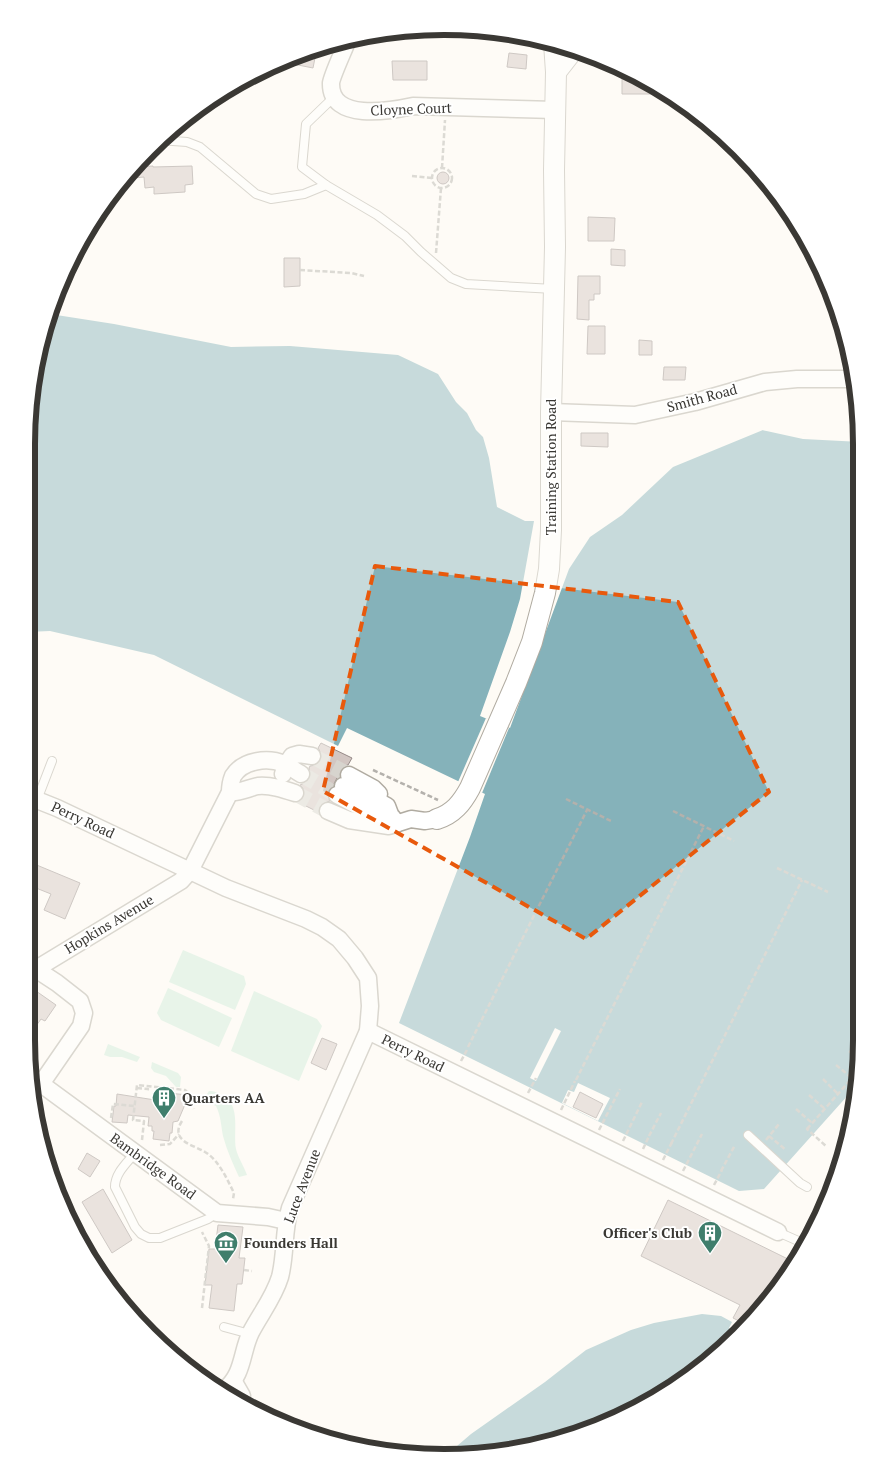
<svg xmlns="http://www.w3.org/2000/svg" width="888" height="1484" viewBox="0 0 888 1484" font-family="'PT Serif',serif">
	<rect width="100%" height="100%" fill="#fefbf5"/>
	<g fill="#cfebda">
		<polygon points="183,950 244,976 246,984 235,1010 169,982"/>
		<polygon points="168,988 232,1018 219,1047 161,1020 157,1013"/>
		<polygon points="254,991 317,1019 322,1026 299,1081 231,1051"/>
		<polygon points="108,1044 140,1057 137,1062 122,1057 110,1057 104,1055"/>
		<polygon points="152,1062 178,1073 181,1077 180,1087 176,1087 166,1076 154,1072 151,1068"/>
		<path d="M209 1091C215 1091 218 1093 224 1096 241 1107 233 1132 236 1149 238 1158 244 1166 247 1175L239 1177C233 1164 227 1151 223 1136 221 1126 221 1116 216 1106L203 1100Z"/>
	</g>
	<g fill="#85b2ba">
		<polygon points="50,314 114,324 231,347 290,346 398,355 438,374 456,402 467,413 476,430 483,437 489,458 497,507 525,521 534,521 520,599 510,632 480,716 510,728 569,569 590,537 622,515 673,467 763,430 861,439 861,1068 858,1084 764,1189 739,1191 399,1023 470,837 485,794 347,728 338,746 154,655 50,631 27,632 27,416 47,315"/>
		<polygon points="702,1314 721,1316 732,1322 729,1328 736,1332 698,1372 578,1436 443,1458 471,1434 545,1382 586,1350 631,1330 654,1323"/>
	</g>
	<g fill="#fefbf5">
		<polygon points="763,427 801,433 861,437 861,442 803,439 758,429"/>
		<polygon points="486,718 509,728 482,793 458,782"/>
		<polygon points="555,1028 561,1031 536,1081 530,1078"/>
		<polygon points="578,1083 610,1098 598,1121 562,1103 568,1090 574,1092"/>
	</g>
	<g fill="#d2c6c2" stroke="#968a87">
		<polygon points="317,48 313,68 293,64 295,55"/>
		<polygon points="509,53 527,55 526,69 507,67"/>
		<polygon points="392,61 427,61 427,80 393,80"/>
		<polygon points="622,68 671,94 622,94"/>
		<polygon points="153,166 153,167 192,166 193,184 185,185 185,192 154,194 154,187 145,188 144,177 123,179 134,167"/>
		<circle cx="443" cy="178" r="6"/>
		<polygon points="588,217 615,218 614,241 588,241"/>
		<polygon points="611,249 625,250 625,266 611,265"/>
		<polygon points="284,258 300,258 300,286 284,287"/>
		<polygon points="578,276 600,276 600,294 594,294 594,300 589,300 589,320 577,319"/>
		<polygon points="588,326 605,326 605,354 587,354"/>
		<polygon points="639,340 652,341 652,355 639,355"/>
		<polygon points="664,367 686,367 685,380 663,380"/>
		<polygon points="581,433 608,433 608,447 581,446"/>
		<polygon points="321,743 352,758 348,765 344,766 340,770 339,777 337,778 333,786 328,791 327,796 330,801 322,803 319,808 318,812 298,802 302,800 305,796 305,791 300,785 307,782 310,778 311,774 309,768 310,766 316,765 319,763 322,758 321,753 318,748"/>
		<polygon points="27,861 80,883 65,919 44,910 51,894 26,884"/>
		<polygon points="26,984 56,1005 45,1021 41,1019 26,1040"/>
		<polygon points="322,1038 337,1044 326,1070 311,1063"/>
		<polygon points="156,1092 189,1095 178,1121 173,1122 172,1133 170,1133 169,1141 153,1139 154,1131 152,1131 152,1126 148,1126 149,1117 128,1115 127,1123 112,1122 114,1106 116,1106 117,1094 155,1100"/>
		<polygon points="580,1092 603,1104 596,1118 573,1107"/>
		<polygon points="87,1153 100,1161 90,1177 78,1169"/>
		<polygon points="103,1189 132,1240 112,1253 82,1202"/>
		<polygon points="668,1200 796,1263 791,1272 754,1312 751,1310 743,1323 733,1318 740,1305 641,1256"/>
		<polygon points="218,1225 243,1227 239,1258 245,1258 242,1284 237,1284 234,1311 209,1308 212,1285 205,1285 209,1249 215,1249"/>
	</g>
	<g fill="none" stroke-linecap="round" stroke-linejoin="round">
		<g stroke="#d7d4ce" stroke-width="16" stroke-dasharray="16 8" stroke-linecap="butt">
			<polyline points="312,756 349,775"/>
			<polyline points="301,774 337,795"/>
			<polyline points="295,793 328,811"/>
		</g>
		<defs>
			<g id="service">
				<polyline points="334,97 306,124 302,167 326,185 377,215 405,236 421,252 451,278 466,284 554,289"/>
				<polyline points="159,140 187,142 200,147 256,194 271,199 304,194 326,185"/>
				<polyline points="37,800 52,761"/>
				<polyline points="748,1135 800,1183 807,1187"/>
				<path d="M135 1153C127 1163 115 1173 115 1187L135 1227 141 1234 149 1238H160L208 1219 217 1213"/>
				<polyline points="778,1232 805,1244"/>
				<polyline points="224,1327 250,1334"/>
			</g>
			<g id="minor">
				<path d="M348 39C345 48 332 75 331 83 330 122 390 111 413 106L555 110"/>
				<polyline points="551,412 635,415 695,402 765,382 797,379 853,379"/>
				<polyline points="283,774 286,765 292,756 299,754 312,756"/>
				<polyline points="349,775 373,788 379,794"/>
				<polyline points="343,786 374,799 387,806 390,814"/>
				<path d="M230 792C240 793 248 788 258 786 271 785 283 789 295 793"/>
				<polyline points="337,795 356,805 393,818 396,824"/>
				<path d="M27 796 57 808 226 888 306 919 322 927 339 939 355 958 368 978 370 1006 368 1031 290 1208C283 1231 286 1254 280 1277 274 1297 261 1313 251 1332 241 1352 244 1375 224 1390"/>
				<polyline points="328,811 349,820 389,826 411,819 425,821 437,819"/>
				<polyline points="28,964 57,983 80,1001 84,1013 81,1026 41,1084"/>
				<path d="M36 969 181 881 190 871 230 792C230 786 231 781 233 776 243 760 268 757 284 764 290 766 295 771 301 774"/>
				<polyline points="368,1031 778,1232"/>
				<polyline points="33,1078 217,1213 268,1217 286,1221"/>
				<polyline points="234,1382 242,1396 241,1399"/>
			</g>
			<g id="tertiary">
				<polyline points="556,72 574,49"/>
				<path d="M437 819C453 814 462 803 470 788L516 683 532 642 545 593 549 569 551 530V412L555 247 554 170 556 72 554 43"/>
			</g>
		</defs>
		<use href="#service" stroke="#b0aba1" stroke-width="10"/>
		<use href="#minor" stroke="#b0aba1" stroke-width="19"/>
		<use href="#tertiary" stroke="#b0aba1" stroke-width="22"/>
		<g stroke="#b4b1ac" stroke-width="2.5" stroke-dasharray="5 2.5" stroke-linecap="butt">
			<polyline points="442,168 445,120"/>
			<circle cx="442" cy="178" r="10"/>
			<polyline points="412,176 432,178"/>
			<polyline points="436,253 441,188"/>
			<polyline points="300,270 351,273 364,276"/>
			<polyline points="373,770 438,800"/>
			<polyline points="566,799 611,821"/>
			<polyline points="673,811 734,841"/>
			<polyline points="777,868 828,892"/>
			<polyline points="468,1047 587,810"/>
			<polyline points="849,1051 861,1060"/>
			<polyline points="461,1061 468,1048"/>
			<polyline points="836,1065 852,1078"/>
			<polyline points="823,1079 838,1094"/>
			<polyline points="576,1080 704,826"/>
			<polyline points="137,1088 148,1089 147,1091"/>
			<polyline points="528,1093 536,1078"/>
			<polyline points="809,1095 825,1109"/>
			<polyline points="796,1109 812,1123"/>
			<polyline points="561,1110 575,1081"/>
			<polyline points="111,1118 113,1104 135,1106"/>
			<path d="M182 1121C169 1141 194 1145 205 1152 210 1155 214 1159 217 1163 224 1172 229 1183 234 1193L233 1199"/>
			<polyline points="809,1127 807,1129 827,1147"/>
			<polyline points="807,1129 861,1068"/>
			<polyline points="599,1130 620,1089"/>
			<polyline points="649,1136 661,1113"/>
			<polyline points="769,1136 786,1150"/>
			<polyline points="142,1140 144,1121 133,1120 137,1085 185,1090 190,1095 194,1109"/>
			<polyline points="766,1140 779,1124"/>
			<polyline points="623,1141 642,1102"/>
			<polyline points="671,1144 802,880"/>
			<polyline points="160,1145 170,1144 179,1134"/>
			<polyline points="643,1149 649,1136"/>
			<polyline points="663,1160 672,1142"/>
			<polyline points="683,1171 702,1134"/>
			<polyline points="721,1171 735,1145"/>
			<polyline points="714,1185 722,1170"/>
			<polyline points="244,1270 252,1271"/>
			<polyline points="202,1308 209,1246 202,1232"/>
		</g>
		<use href="#service" stroke="#fff" stroke-width="8"/>
		<use href="#minor" stroke="#fff" stroke-width="16"/>
		<use href="#tertiary" stroke="#fff" stroke-width="20"/>
	</g>
	<path d="M0 0H888V1484H0ZM375 566 678 602 769 792 586 939 323 791Z" fill="#fefbf5" fill-opacity=".55" fill-rule="evenodd"/>
	<path fill="none" stroke="#e8590c" stroke-width="4" stroke-dasharray="10 6" stroke-linejoin="round" d="M375 566 678 602 769 792 586 939 323 791Z"/>
	<defs>
		<symbol id="building-pin" viewBox="-11 -11 22 30"><path d="M0 17L-7.5 6A9.5 9.5 0 1 1 7.5 6Z" fill="#3f7e6c" stroke="#fff"/><path d="M-4-6H4V6H1V3H-1V6H-4ZM-2.5-4.3h1.7v1.8h-1.7ZM.8-4.3h1.7v1.8H.8ZM-2.5-1h1.7V.8h-1.7ZM.8-1h1.7V.8H.8Z" fill="#fff"/></symbol>
		<symbol id="museum-pin" viewBox="-11 -11 22 30"><path d="M0 17L-7.5 6A9.5 9.5 0 1 1 7.5 6Z" fill="#3f7e6c" stroke="#fff"/><path d="M0-6L6-3V-2H-6V-3ZM-5-1h2V3h-2ZM-1-1h2V3h-2ZM3-1h2V3H3ZM-6 4H6V6H-6Z" fill="#fff"/></symbol>
	</defs>
	<g fill-rule="evenodd">
		<use href="#building-pin" x="150" y="1084" width="28" height="38"/>
		<use href="#building-pin" x="696" y="1219" width="28" height="38"/>
		<use href="#museum-pin" x="212" y="1229" width="28" height="38"/>
	</g>
	<g text-anchor="middle" stroke-width="4" stroke-linejoin="round" paint-order="stroke">
		<g font-size="14" fill="#3a3834" stroke="#fff">
			<text transform="translate(411 109) rotate(-2)" y="5">Cloyne Court</text>
			<text transform="translate(702 398) rotate(-15)" y="5">Smith Road</text>
			<text transform="translate(551 467) rotate(-90)" y="5">Training Station Road</text>
			<text transform="translate(83 820) rotate(25)" y="5">Perry Road</text>
			<text transform="translate(109 924) rotate(-31)" y="5">Hopkins Avenue</text>
			<text transform="translate(413 1053) rotate(26)" y="5">Perry Road</text>
			<text transform="translate(153 1166) rotate(36)" y="5">Bambridge Road</text>
			<text transform="translate(302 1186) rotate(-69)" y="5">Luce Avenue</text>
		</g>
		<g font-size="14" font-weight="bold" fill="#3a3834" stroke="#fff" text-anchor="start">
			<text x="182" y="1103">Quarters AA</text>
			<text x="692" y="1238" text-anchor="end">Officer's Club</text>
			<text x="244" y="1248">Founders Hall</text>
		</g>
	</g>
	<path d="M0 0H888V1484H0ZM444 35H444A409 409 0 0 1 853 444V1040A409 409 0 0 1 444 1449H444A409 409 0 0 1 35 1040V444A409 409 0 0 1 444 35Z" fill="#fff" fill-rule="evenodd"/>
	<path fill="none" stroke="#3a3834" stroke-width="6" d="M444 35H444A409 409 0 0 1 853 444V1040A409 409 0 0 1 444 1449H444A409 409 0 0 1 35 1040V444A409 409 0 0 1 444 35Z"/>
</svg>
